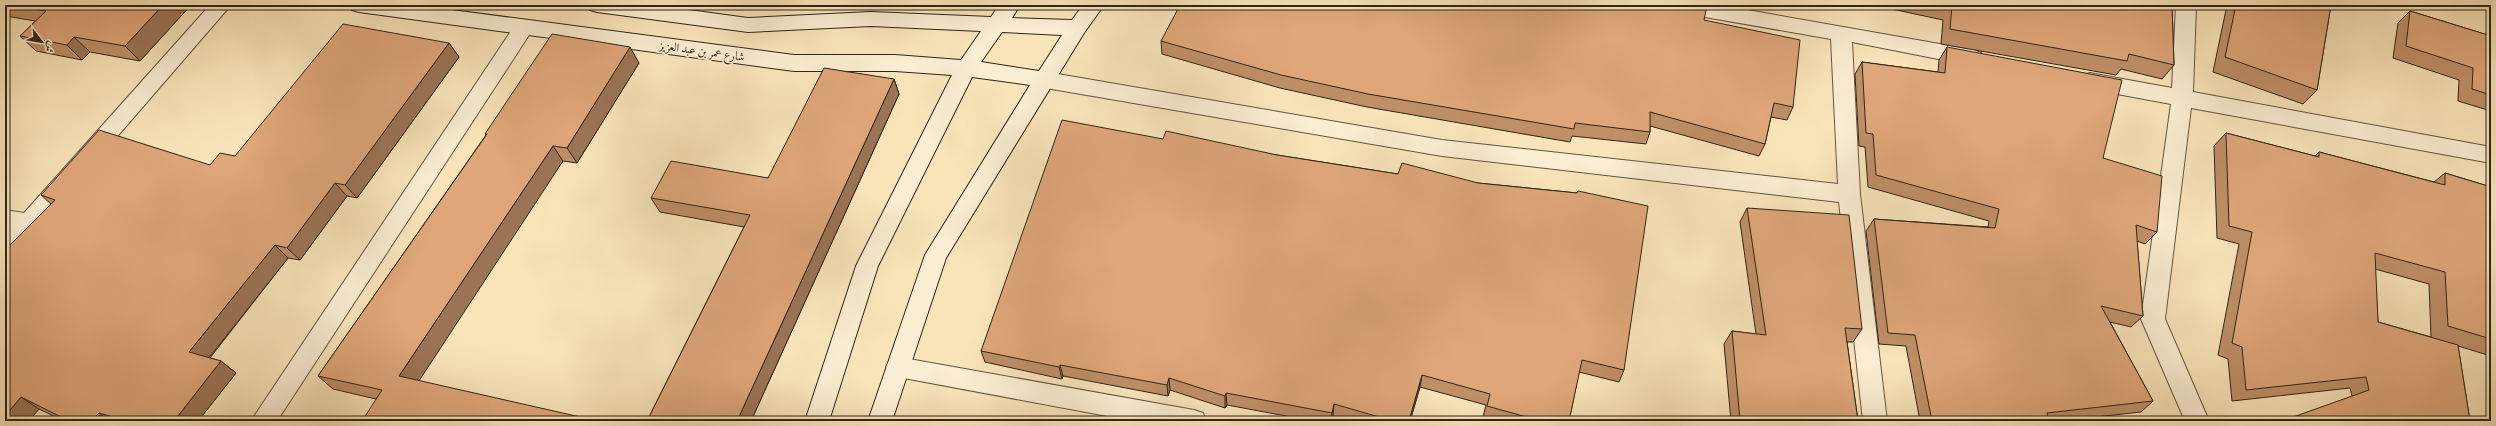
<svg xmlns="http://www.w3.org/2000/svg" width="2496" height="426" viewBox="0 0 2496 426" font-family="Alegreya,Amiri,serif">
	<rect width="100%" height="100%" fill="#f9e4ba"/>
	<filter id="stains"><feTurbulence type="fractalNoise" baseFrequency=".005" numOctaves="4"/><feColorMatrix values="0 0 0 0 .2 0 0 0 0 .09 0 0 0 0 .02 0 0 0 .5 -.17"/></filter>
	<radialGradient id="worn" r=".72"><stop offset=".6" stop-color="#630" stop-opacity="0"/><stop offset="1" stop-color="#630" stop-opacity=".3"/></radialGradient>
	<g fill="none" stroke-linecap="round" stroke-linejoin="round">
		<defs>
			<g id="street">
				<polygon points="210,5 231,5 13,257 5,259 5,234 10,229 5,228 5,210 24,213"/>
				<polygon points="1666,5 1719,5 1974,50 1981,53 1984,58 1981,63 1974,66 1852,42 1860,194 1887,421 1863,421 1839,202 1442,156 1046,88 1039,86 1036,80 1039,74 1046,72 1442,140 1838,184 1831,39 1676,12 1669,10"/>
				<polygon points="2176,5 2196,5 2193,92 2491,147 2491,163 2191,108 2165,319 2209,421 2185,421 2141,319 2171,104 2090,89 2083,87 2080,81 2083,75 2090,73 2172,88"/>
				<polygon points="524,20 531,22 534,27 531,32 277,421 251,421 517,22"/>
				<polygon points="898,357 1194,410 1203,413 1206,421 1134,421 898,377 890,374 886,367 890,360"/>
			</g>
			<path id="secondary" d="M349 5H414L794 55H895L961 60 981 31 871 26 748 32 597 12 590 10 587 5H652L748 18 871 12 991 17 999 5H1020L1012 18 1072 20 1083 5H1104L1084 33 946 258 892 421H868L925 255 1030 85 972 77 878 266 829 421H805L856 266 952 75 895 71H794L359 12 352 10ZM1002 32 1062 35 1039 71 981 62Z"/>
		</defs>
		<use href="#street" stroke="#625540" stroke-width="2"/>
		<use href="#secondary" stroke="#2f2517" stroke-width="2"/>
		<use href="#street" fill="#fbedd2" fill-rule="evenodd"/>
		<use href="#secondary" fill="#fbedd2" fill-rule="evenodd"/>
	</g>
	<g fill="#bf8f68" stroke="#2f2517" fill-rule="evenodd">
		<polygon points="5,5 191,5 140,61 90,52 82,60 36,51 20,36 35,21 5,16"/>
		<polygon points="1873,5 2172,5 2174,65 2162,79 2121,69 2116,75 1941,44 1943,20"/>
		<polygon points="2227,5 2331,5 2317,90 2303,104 2213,72"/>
		<polygon points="2410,11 2491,36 2491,111 2458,101 2459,80 2393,58 2398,23"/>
		<polygon points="1704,20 1793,107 1787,120 1771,117 1765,144 1759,156 1650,126 1650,132 1646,144 1572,136 1570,142 1367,107 1280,88 1162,54 1161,41"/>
		<polygon points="449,43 459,57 357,198 347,196 300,260 288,258 210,358 221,361 236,373 198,421 64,421 39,409 5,421 51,204 41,195 210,165 235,156"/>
		<polygon points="1947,47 2103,158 2157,232 2145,244 2137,241 2143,316 2131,327 2110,322 2153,401 2141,412 2059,421 1920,421 1906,346 1879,344 1866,231 1874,219 1988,227 1989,221 1868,187 1865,147 1859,146 1855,74 1862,62 1938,72 1939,60"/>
		<polygon points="639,63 577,163 563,161 376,399 333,389 318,376 486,135 485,134"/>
		<polygon points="894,79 899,94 751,421 647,421 744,227 660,212 651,198 768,178"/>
		<path d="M2226 133 2315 156 2319 152 2434 182 2445 173 2491 187V356L2458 346 2470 421 2352 396 2350 388 2232 401 2228 359 2218 355 2239 244 2217 238 2214 146ZM2375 269 2429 284 2431 337 2378 322Z"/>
		<polygon points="1163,139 1277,155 1398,174 1478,183 1577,193 1578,191 1624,370 1619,382 1579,372 1569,421 1496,421 1483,417 1486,405 1420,387 1410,421 1352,421 1333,416 1332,421 1313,421 1227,405 1225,408 1170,390 1168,396 1063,376 1062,379 985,362 981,351"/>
		<polygon points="1747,208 1862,329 1853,342 1847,342 1858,421 1731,421 1724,344 1732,331 1756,334 1740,222"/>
	</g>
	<g fill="#9b7455" stroke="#2f2517">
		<polygon points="163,5 191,5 140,61 125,46"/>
		<polygon points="74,37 90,52 82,60 67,45"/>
		<polygon points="449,43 459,57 357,198 345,185"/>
		<polygon points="630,47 639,63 577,163 567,148"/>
		<polygon points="894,79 899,94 751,421 737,421"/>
		<polygon points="553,146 563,161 413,390 399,376"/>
		<polygon points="335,183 347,196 300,260 287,248"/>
		<polygon points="275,245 288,258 204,364 189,352"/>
		<polygon points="221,361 236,373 198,421 174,421"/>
		<polygon points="1060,365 1063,376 1062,379 1059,367"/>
		<polygon points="1422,375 1420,387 1410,421 1409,421"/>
		<polygon points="1169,378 1170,390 1168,396 1167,385"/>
		<polygon points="1226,393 1227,405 1225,408 1225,396"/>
		<polygon points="21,397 39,409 29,421 5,421 5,416"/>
		<polygon points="1334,404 1333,416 1332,421 1332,413"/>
		<polygon points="99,413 110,421 91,421"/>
	</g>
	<g fill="#dea679" stroke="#2f2517">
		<polygon points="13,5 163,5 125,46 74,37 67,45 20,36 46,11"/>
		<polygon points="1180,5 1707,5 1704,20 1800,40 1793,107 1774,103 1765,144 1650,112 1650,132 1575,123 1574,129 1368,94 1281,75 1161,41"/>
		<polygon points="1951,5 2172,5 2174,65 2129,54 2127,61 1950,29 1952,5"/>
		<polygon points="2236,5 2331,5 2317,90 2225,57"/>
		<polygon points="2410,11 2491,36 2491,95 2472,89 2473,68 2406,46"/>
		<polygon points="343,24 449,43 345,185 335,183 287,248 275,245 189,352 221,361 174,421 127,421 99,413 91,421 69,421 21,397 5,416 5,250 55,200 41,195 99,130 210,165 220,153 235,156"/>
		<polygon points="552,34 630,47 567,148 553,146 399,376 598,421 362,421 382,390 318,376 487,134 485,134"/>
		<polygon points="1947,47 2122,80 2103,158 2162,176 2157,232 2136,225 2143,316 2101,306 2153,401 2047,413 2049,421 1932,421 1915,335 1888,333 1874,219 1995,228 1999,209 1876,175 1873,134 1866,133 1862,62 1945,73"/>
		<polygon points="824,68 894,79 737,421 647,421 750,215 651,198 671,161 768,178"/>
		<polygon points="1062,120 1163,139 1166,131 1277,155 1398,174 1402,163 1478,183 1577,193 1578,191 1648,206 1624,370 1582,360 1569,421 1541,421 1487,406 1490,394 1422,375 1409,421 1393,421 1334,404 1332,413 1226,393 1225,396 1169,378 1167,385 1060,365 1059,367 981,351"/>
		<polygon points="2226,133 2319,157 2319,152 2445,185 2445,173 2491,187 2491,339 2448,326 2445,272 2375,253 2378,322 2458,345 2470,421 2282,421 2369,390 2366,377 2246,390 2242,347 2232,343 2252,232 2229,226"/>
		<polygon points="1747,208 1849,215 1862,329 1845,328 1858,421 1740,421 1732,331 1766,335"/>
	</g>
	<g text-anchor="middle" stroke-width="3.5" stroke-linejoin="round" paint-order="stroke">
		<g font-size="12" fill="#2f2517" stroke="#fbedd2">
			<text transform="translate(702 51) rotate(8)" y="4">شارع عمر بن عبد العزيز</text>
		</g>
	</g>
	<rect width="2496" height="426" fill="none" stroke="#f9e4ba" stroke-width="20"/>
	<rect x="6" y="6" width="2484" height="414" fill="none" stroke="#2f2517" stroke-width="2"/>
	<rect x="10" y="10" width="2476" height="406" fill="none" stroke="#2f2517"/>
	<g transform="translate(42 42) rotate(121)" stroke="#fbedd2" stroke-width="3" paint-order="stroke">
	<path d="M0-3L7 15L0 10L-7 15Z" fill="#2f2517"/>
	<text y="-6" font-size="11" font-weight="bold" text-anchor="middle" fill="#2f2517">ش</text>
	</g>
	<rect width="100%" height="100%" filter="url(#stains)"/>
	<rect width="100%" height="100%" fill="url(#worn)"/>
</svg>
